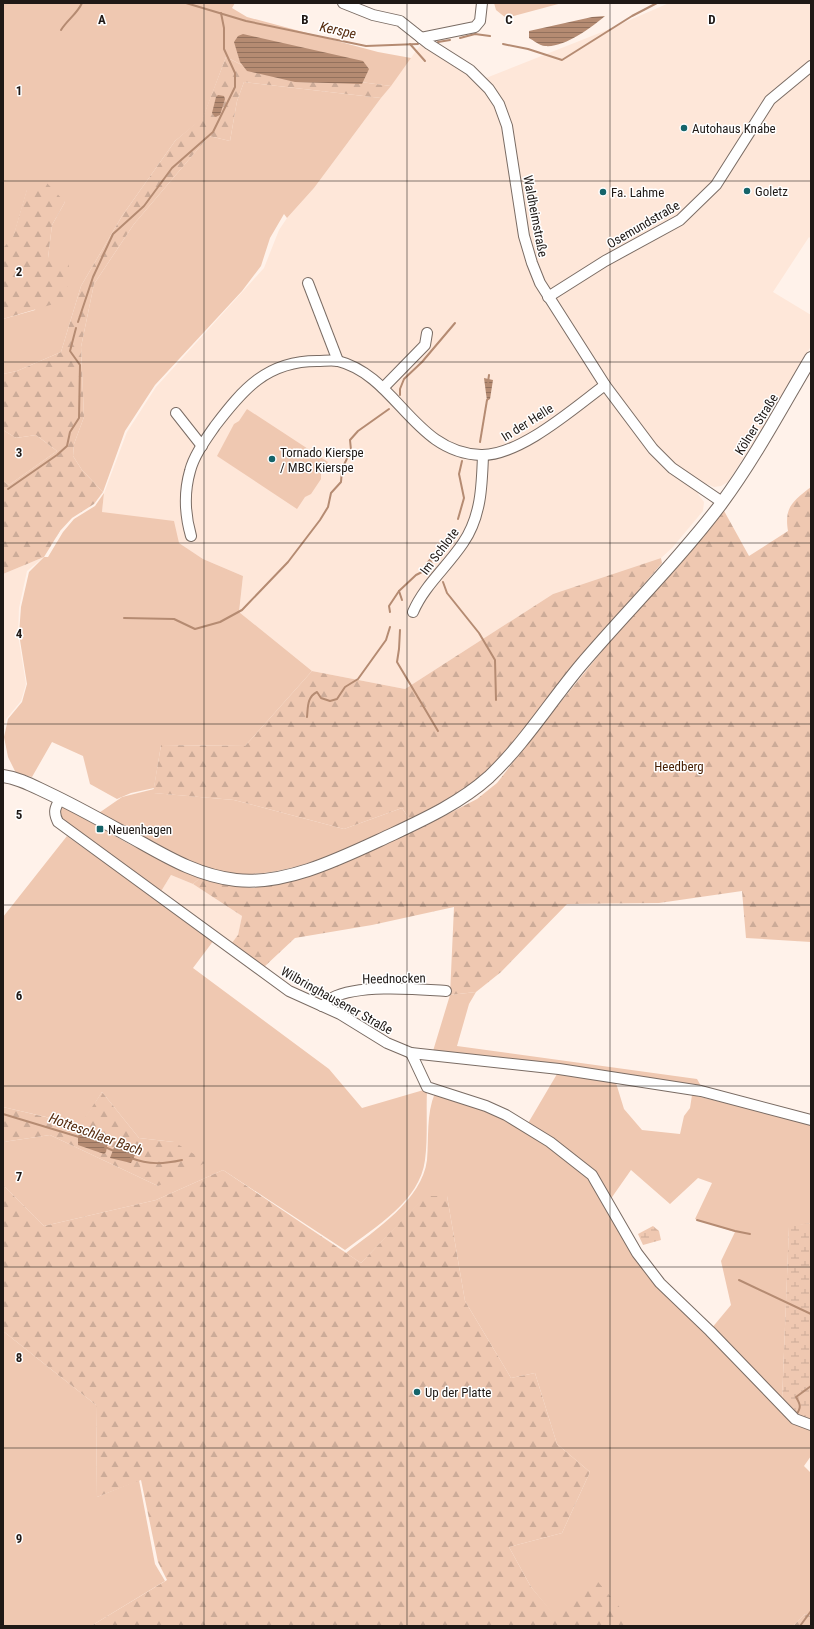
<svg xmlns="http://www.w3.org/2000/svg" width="814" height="1629" viewBox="0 0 814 1629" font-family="'Roboto Condensed',sans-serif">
	<defs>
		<pattern id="forest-firs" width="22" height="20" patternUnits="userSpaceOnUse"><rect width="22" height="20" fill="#efc8b1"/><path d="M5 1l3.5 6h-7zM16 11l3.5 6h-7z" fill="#ccab98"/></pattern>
		<pattern id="wetland-marsh" width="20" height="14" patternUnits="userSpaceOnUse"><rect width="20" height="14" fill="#efc8b1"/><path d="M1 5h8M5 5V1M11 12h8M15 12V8" fill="none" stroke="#ccab98"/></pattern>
		<pattern id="water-rules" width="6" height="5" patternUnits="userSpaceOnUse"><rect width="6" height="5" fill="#b58b72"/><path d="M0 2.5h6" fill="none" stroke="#93715d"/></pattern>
	</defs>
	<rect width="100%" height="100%" fill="#fff2ea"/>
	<g fill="#fee7d9">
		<polygon points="669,3 811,3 811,239 809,237 773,292 811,315 811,346 785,392 728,482 721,486 714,487 707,484 698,494 704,502 703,511 672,548 661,558 553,594 405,689 312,671 239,612 243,576 203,559 179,543 102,512 104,493 127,432 156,387 264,268 279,230 287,218 314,188 422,43 479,83 486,78 607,30"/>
		<polygon points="44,557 27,571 19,608 18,635 26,684 21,701 6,719 3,731 3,574"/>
		<polygon points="171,875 193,884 242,916 238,935 231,944 160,893"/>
	</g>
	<g fill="#efc8b1">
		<polygon points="3,3 235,3 232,8 247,17 378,52 411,58 391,86 246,67 226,57 203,118 175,141 122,216 81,286 61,352 17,371 3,374 3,319 35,310 48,258 52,225 65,202 27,190 13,238 3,248"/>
		<polygon points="494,3 562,3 506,18 496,10"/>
		<polygon points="244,82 381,98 314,188 287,218 284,214 270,238 261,266 242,291 155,385 125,431 103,492 82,470 73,456 74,444 84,417 81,347 94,284 134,224 209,136 230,141 237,101"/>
		<polygon points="247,409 328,462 321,473 321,479 311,494 305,497 297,509 217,456 234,424 239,421"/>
		<polygon points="3,430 16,438 36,435 57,451 9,485 3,481"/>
		<polygon points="104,493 102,512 174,521 179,543 203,559 243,576 239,612 312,671 245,746 161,745 154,788 131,793 117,799 90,784 83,756 52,742 32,777 16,773 8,757 4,737 8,719 22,702 27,684 19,634 21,607 29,572 44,557 48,557 63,532 74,519 95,506"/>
		<path d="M154 789V793L234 800 344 829 402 808 410 820C346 849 271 891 199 867 187 863 177 856 166 850 143 839 119 827 96 815L122 797Z"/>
		<polygon points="64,807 129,844 200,878 193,884 171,875 160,893 61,821 57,811"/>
		<path d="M67 836 214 940 193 968 329 1069 362 1108 427 1089C426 1112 428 1137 425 1160 420 1201 375 1227 345 1250L223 1170 156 1200 44 1226 3 1185V1142L50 1135 158 1186 174 1142 139 1138 102 1092 81 1125 3 1107V917Z"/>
		<path d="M476 992 469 1004 457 1046 697 1079 701 1086C612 1073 523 1057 433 1051L450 995Z"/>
		<polygon points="557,1074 616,1083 624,1109 642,1130 680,1134 684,1116 690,1108 692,1095 811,1123 811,1223 789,1227 782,1402 711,1329 731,1305 721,1261 735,1232 695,1219 712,1183 698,1178 670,1204 631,1170 610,1200 594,1175 527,1125"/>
		<path d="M435 1093 500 1114 591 1176 659 1284 811 1426V1456L804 1466 811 1473V1616L805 1614 793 1626H633V1623L553 1614 531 1587 509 1547 562 1533 590 1472 557 1444 535 1373 511 1378 465 1301 447 1196 425 1197 361 1263 346 1253C375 1230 422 1200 427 1160 429 1138 426 1114 435 1093Z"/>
		<polygon points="3,1331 96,1405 97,1497 139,1480 155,1564 165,1581 91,1626 3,1626"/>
	</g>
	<g fill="url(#forest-firs)">
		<polygon points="226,57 246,67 391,86 381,98 244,82 237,101 230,141 209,136 134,224 94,284 81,347 84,417 74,444 73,456 82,470 103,492 94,504 72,518 60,531 44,557 3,574 3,481 9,485 57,451 36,435 16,438 3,430 3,374 17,371 61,352 81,286 122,216 175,141 203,117"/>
		<polygon points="44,180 65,202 52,225 48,258 69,264 67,300 3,319 3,248 13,237 27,189"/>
		<path d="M811 487V942L746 938 742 891 659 903 567 904 501 972 476 992 450 995 454 907 372 925 295 938 264 967 231 944 238 935 242 916 193 884 200 878 226 885 253 888 308 877 415 831 477 799 497 783 538 730 624 624 678 567 723 509 749 556 788 531C784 507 793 501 811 487Z"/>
		<polygon points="661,558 662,563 583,655 496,763 469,787 410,820 402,808 344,829 234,800 153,793 161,745 245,746 312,671 405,689 553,594"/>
		<polygon points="102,1092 139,1138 174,1142 207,1162 158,1186 50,1135 3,1142 3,1107 80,1125"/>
		<polygon points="223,1170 361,1263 425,1196 447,1196 465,1301 511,1378 535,1373 557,1444 590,1472 562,1533 509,1547 531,1587 553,1613 593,1576 633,1623 633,1626 91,1626 167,1580 158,1562 141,1480 97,1497 96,1405 3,1331 3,1185 44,1226 156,1200"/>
		<polygon points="805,1614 811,1616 811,1626 793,1626"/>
	</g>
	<g fill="url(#wetland-marsh)">
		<polygon points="811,1223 811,1423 797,1416 782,1402 789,1226"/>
		<polygon points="653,1226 659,1231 661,1240 643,1245 638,1234"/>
	</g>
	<g fill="url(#water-rules)">
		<path d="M605 16C591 28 564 48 545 46 540 46 533 40 529 38V31L592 17Z"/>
		<polygon points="243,34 363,61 369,69 362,84 295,82 247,71 240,62 234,42 238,36"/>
		<polygon points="218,95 224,96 225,99 220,115 215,117 212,113 216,97"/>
		<polygon points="484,378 493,380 490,399 487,401"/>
		<polygon points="83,1129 108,1142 106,1152 104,1154 78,1145 78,1136"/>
		<polygon points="115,1145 119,1146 135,1155 131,1163 110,1158"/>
	</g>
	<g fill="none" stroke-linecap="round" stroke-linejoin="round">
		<g stroke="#b58b72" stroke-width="2">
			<polyline points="186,3 246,21 366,46 418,44"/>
			<path d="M61 30C68 19 77 14 82 3"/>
			<polyline points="460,38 475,34 490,36"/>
			<polyline points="438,42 450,40"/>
			<polyline points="410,44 425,61"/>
			<polyline points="503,44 528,49 562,60 632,16 657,3"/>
			<polyline points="78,322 93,277 113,234 144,206 172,168 213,132 235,87 235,73 224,49 224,28 221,13"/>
			<polyline points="488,382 489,375"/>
			<polyline points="400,395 400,389 404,379 422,362 455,323"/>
			<polyline points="480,442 487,400"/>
			<polyline points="8,489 57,455 67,446 70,432 79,418 80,365 70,351 76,328"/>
			<polyline points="458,519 464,498 459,474 462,461"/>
			<polyline points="430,560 433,566"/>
			<polyline points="443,582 447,593 479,633 495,660 496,700"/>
			<polyline points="402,600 399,591 416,575 424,571 427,563 454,535"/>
			<polyline points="390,612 389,606 399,591"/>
			<polyline points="124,618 174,619 195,629 220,622 242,610 288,562 320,520 328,507 331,493 341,482 342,469 351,450 350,440 358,431 389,409"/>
			<polyline points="400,630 399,649 397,662 438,731"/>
			<path d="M307 717C308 707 307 697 317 692L321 698 330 701 337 699 345 687 358 679 386 640 390 627"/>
			<polyline points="3,1114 79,1137"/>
			<polyline points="105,1147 114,1151"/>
			<path d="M131 1158C149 1165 164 1164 182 1160"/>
			<polyline points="697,1220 735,1231 750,1234"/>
			<polyline points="739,1280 811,1314"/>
			<path d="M796 1415C802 1407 800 1404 796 1397L811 1386"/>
			<polyline points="800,1626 811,1611"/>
		</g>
		<defs>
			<g id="minor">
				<polyline points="343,3 373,15 400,21 429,44 470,70 489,89 499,104 507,126 524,236 532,263 540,283 605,385 653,449 672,468 722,502"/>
				<polyline points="421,38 475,27 480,21 482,3"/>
				<polyline points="308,283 338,361"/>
				<polyline points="548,297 605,261 680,220 716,185 770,100 811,66"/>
				<polyline points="383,388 425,345 427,333"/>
				<polyline points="176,413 202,446"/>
				<path d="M191 536C185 515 184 492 190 471 194 455 206 439 215 426 243 389 267 361 317 361 324 361 332 360 338 361 397 376 414 453 481 455 520 456 574 408 605 385"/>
				<path d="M413 612C424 586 447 567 463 543 481 517 482 486 483 455"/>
				<path d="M60 799C55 808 53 812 58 822L289 991 340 1014 387 1043 411 1053 559 1069 701 1091 811 1120"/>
				<path d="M322 1006C325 1004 329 1000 332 998 359 984 416 989 446 991"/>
				<polyline points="411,1053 427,1087 486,1106 506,1115 550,1142 592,1175 637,1253 660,1283 710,1331 795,1419 811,1425"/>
			</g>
			<path id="major" d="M3 776C19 778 33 786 48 793 80 808 111 826 142 843 172 860 201 876 236 880 288 886 347 855 393 834 427 818 461 802 489 777 524 744 550 702 581 665 627 611 678 561 721 504 755 458 782 407 811 358"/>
		</defs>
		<use href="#minor" stroke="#7a6c64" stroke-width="12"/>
		<use href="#major" stroke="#7a6c64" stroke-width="14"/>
		<use href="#minor" stroke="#fff" stroke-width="10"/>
		<use href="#major" stroke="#fff" stroke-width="12"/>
	</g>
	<path fill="none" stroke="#1f1916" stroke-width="1" stroke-opacity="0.55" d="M204 3V1626M407 3V1626M610 3V1626M3 181H811M3 362H811M3 543H811M3 724H811M3 905H811M3 1086H811M3 1267H811M3 1448H811"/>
	<g fill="#15646a" stroke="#fff" stroke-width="1.5">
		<circle cx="684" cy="128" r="4"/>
		<circle cx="747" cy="191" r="4"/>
		<circle cx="603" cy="192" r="4"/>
		<circle cx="272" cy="459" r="4"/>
		<rect x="96" y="825" width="8" height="8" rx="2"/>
		<circle cx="417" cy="1392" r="4"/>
	</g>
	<g text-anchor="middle" stroke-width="3" stroke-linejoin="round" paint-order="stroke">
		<g font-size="13" fill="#1f1916" stroke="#fff" text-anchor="start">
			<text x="692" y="133">Autohaus Knabe</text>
			<text x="755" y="196">Goletz</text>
			<text x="611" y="197">Fa. Lahme</text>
			<text x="280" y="457">Tornado Kierspe<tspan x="280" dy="15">/ MBC Kierspe</tspan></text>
			<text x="108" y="834">Neuenhagen</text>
			<text x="425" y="1397">Up der Platte</text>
		</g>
		<g font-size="13" fill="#1f1916" stroke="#fff">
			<text transform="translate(536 216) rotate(79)" y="5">Waldheimstraße</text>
			<text transform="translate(643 224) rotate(-30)" y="5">Osemundstraße</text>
			<text transform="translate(527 422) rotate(-32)" y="5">In der Helle</text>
			<text transform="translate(756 424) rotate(-58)" y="5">Kölner Straße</text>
			<text transform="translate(439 551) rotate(-53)" y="5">Im Schlote</text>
			<text transform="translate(394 978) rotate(-1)" y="5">Heednocken</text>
			<text transform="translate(337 1000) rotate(29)" y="5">Wilbringhausener Straße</text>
		</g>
		<g font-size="13" fill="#451d00" stroke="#fff">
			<text x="679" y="771">Heedberg</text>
		</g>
		<g font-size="14" font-style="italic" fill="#562c0f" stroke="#fff">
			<text transform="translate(338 30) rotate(12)" y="5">Kerspe</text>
			<text transform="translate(96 1134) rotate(20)" y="5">Hotteschlaer Bach</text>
		</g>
	</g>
	<g font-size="13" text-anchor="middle" font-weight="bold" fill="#1f1916" stroke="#fff" stroke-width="3" stroke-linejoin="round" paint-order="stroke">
		<text x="102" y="24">A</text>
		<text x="305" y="24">B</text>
		<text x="509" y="24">C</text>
		<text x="712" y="24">D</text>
		<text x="19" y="95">1</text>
		<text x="19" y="276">2</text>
		<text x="19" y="457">3</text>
		<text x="19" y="638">4</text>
		<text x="19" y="819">5</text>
		<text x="19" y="1000">6</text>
		<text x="19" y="1181">7</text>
		<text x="19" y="1362">8</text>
		<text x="19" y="1543">9</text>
	</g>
	<rect width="814" height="1629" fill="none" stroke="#1f1916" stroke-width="8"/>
</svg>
